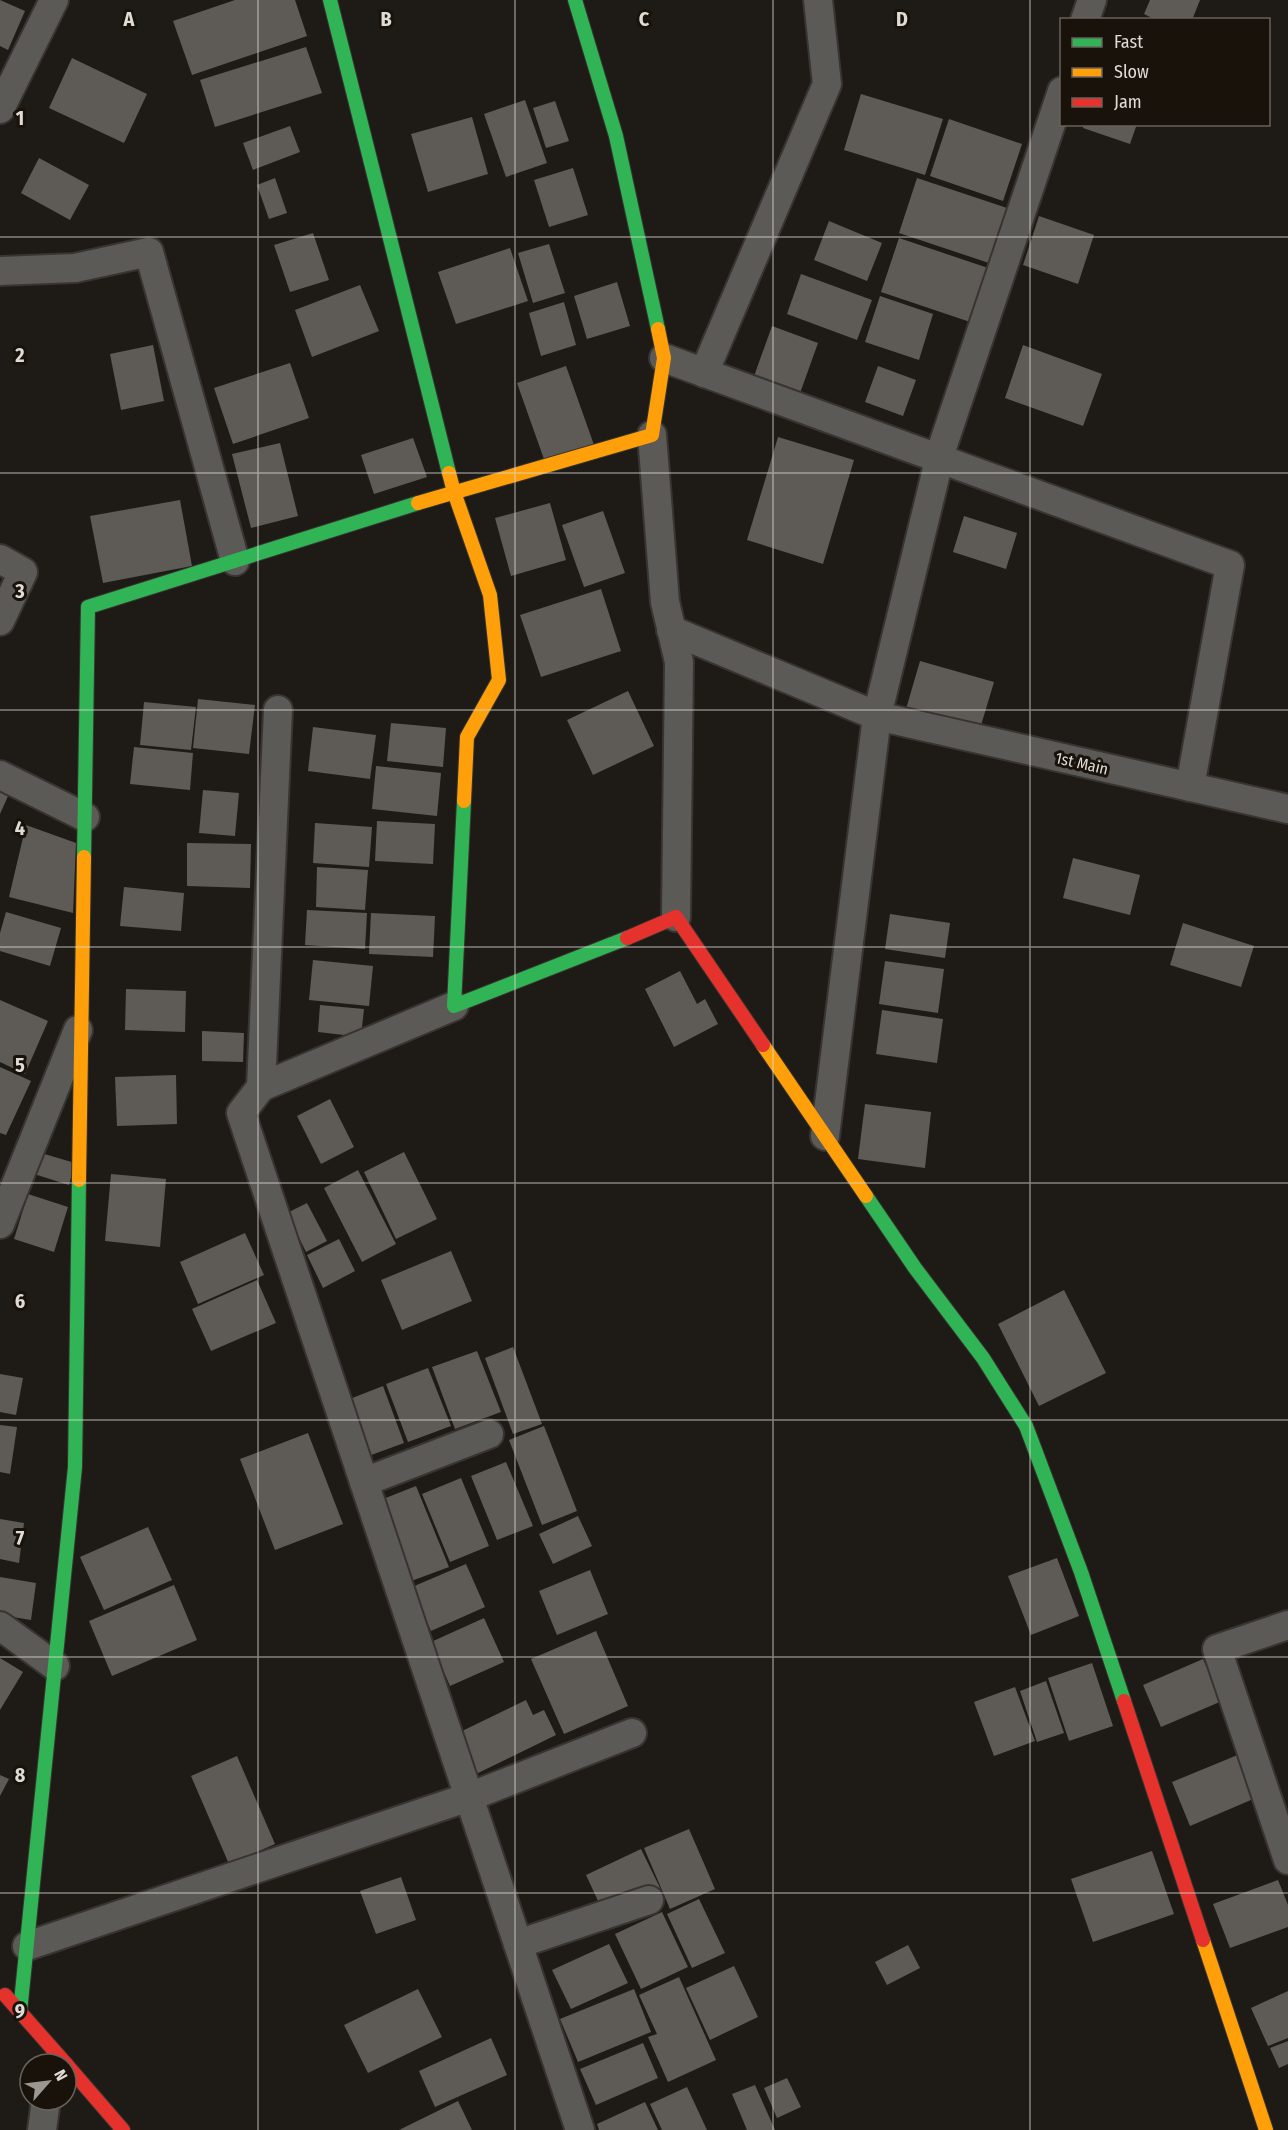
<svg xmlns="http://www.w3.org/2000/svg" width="1288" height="2130" viewBox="0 0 1288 2130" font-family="'Fira Sans Condensed',sans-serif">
	<rect width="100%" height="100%" fill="#1e1b16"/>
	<g fill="#5e5b57">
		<polygon points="0,0 25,11 8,50 0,46"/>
		<polygon points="235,0 295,0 307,36 192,75 173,21"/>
		<polygon points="1150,0 1200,0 1192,20 1156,20 1144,14"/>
		<polygon points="306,47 322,93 215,127 200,80"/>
		<polygon points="72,58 147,94 124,143 49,108"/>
		<polygon points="861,94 943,119 925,175 844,150"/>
		<polygon points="525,100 547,163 506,177 484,114"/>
		<polygon points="555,101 569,141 546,148 533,108"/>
		<polygon points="472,117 488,174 428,192 411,134"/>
		<polygon points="949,119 1022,144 1003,201 930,176"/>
		<polygon points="1084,124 1137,124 1130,144 1083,128"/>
		<polygon points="290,126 300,152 253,170 243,143"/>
		<polygon points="39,158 89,185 70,220 21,193"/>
		<polygon points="573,168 588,215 549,227 534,180"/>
		<polygon points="275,178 287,213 269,219 257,185"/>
		<polygon points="917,178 1013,210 995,265 899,233"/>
		<polygon points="1039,216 1094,235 1078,284 1023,265"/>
		<polygon points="829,221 882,243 867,281 814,260"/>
		<polygon points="313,233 329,280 290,292 274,245"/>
		<polygon points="899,238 994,270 976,324 881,292"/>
		<polygon points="549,244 565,293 533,303 518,253"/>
		<polygon points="510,248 528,301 456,324 438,272"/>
		<polygon points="801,274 872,300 857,340 787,314"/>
		<polygon points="617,282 630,326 587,339 574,296"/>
		<polygon points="360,285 379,331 312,357 295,310"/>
		<polygon points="880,296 933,314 919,360 865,342"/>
		<polygon points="564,302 576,345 541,356 529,313"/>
		<polygon points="772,326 818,343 799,396 753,379"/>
		<polygon points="153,345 164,401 121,410 110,354"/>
		<polygon points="1023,345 1102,374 1083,426 1005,398"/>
		<polygon points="290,363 309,418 233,444 214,388"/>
		<polygon points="566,366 594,445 545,462 517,383"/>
		<polygon points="878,366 916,380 903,416 865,402"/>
		<polygon points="778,437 854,460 823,564 747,540"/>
		<polygon points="413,438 427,477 374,494 361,455"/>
		<polygon points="280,443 298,516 251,528 232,454"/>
		<polygon points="180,500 192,566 103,583 90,516"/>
		<polygon points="550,503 566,560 511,576 495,518"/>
		<polygon points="603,511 625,573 584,587 562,525"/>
		<polygon points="964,516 1017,533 1006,569 953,552"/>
		<polygon points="601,589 621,651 541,677 520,615"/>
		<polygon points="920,661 994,682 979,732 906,709"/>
		<polygon points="628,691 654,746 593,775 567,720"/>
		<polygon points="198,699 255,705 249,754 193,748"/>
		<polygon points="144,702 196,707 191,750 140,745"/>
		<polygon points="391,723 446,728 443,767 387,761"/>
		<polygon points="313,727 376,735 370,779 308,771"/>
		<polygon points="134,747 193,753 190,790 130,784"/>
		<polygon points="376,766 441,773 437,816 372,809"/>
		<polygon points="0,781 12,787 0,814"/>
		<polygon points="203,790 239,793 235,836 199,833"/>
		<polygon points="377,821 435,824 433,864 375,861"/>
		<polygon points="315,823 372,827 369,867 313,863"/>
		<polygon points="26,825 76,843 73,913 9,897"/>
		<polygon points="187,843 251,844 250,888 187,886"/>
		<polygon points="1073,858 1140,875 1130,915 1063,898"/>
		<polygon points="317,867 368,870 365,910 316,907"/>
		<polygon points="124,887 184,893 181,931 120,926"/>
		<polygon points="307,910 367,913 365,949 305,945"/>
		<polygon points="6,912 61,928 50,966 0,951 0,933"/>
		<polygon points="371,913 435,916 433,957 369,954"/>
		<polygon points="890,914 950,923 945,958 885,949"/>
		<polygon points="1183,923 1254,946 1241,987 1170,965"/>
		<polygon points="313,960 373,966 369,1006 309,1000"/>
		<polygon points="885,961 944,969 938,1013 879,1004"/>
		<polygon points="680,971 697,1004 705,999 718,1024 674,1047 645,989"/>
		<polygon points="126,989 186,991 185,1032 125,1030"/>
		<polygon points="0,1000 48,1021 25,1074 0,1062"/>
		<polygon points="320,1005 364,1009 361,1037 318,1032"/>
		<polygon points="882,1010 943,1019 937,1063 876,1054"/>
		<polygon points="202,1031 244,1033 243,1062 202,1061"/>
		<polygon points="0,1067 31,1081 6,1135 0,1133"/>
		<polygon points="176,1075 177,1124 117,1126 115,1077"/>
		<polygon points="330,1099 354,1147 321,1164 297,1116"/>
		<polygon points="865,1104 931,1112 925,1168 858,1159"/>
		<polygon points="404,1152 437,1219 396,1239 364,1172"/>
		<polygon points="41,1153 75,1163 69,1185 34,1174"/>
		<polygon points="358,1170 396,1244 362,1262 324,1188"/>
		<polygon points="111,1174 166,1179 160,1247 105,1241"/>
		<polygon points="28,1194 68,1207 54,1252 14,1239"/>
		<polygon points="307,1203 327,1241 306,1252 287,1213"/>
		<polygon points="245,1233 264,1275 198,1304 180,1262"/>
		<polygon points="339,1239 355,1271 323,1288 307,1255"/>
		<polygon points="451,1251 472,1301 402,1330 381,1280"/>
		<polygon points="257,1280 276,1323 211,1351 192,1309"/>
		<polygon points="1064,1290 1106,1373 1039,1406 998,1324"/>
		<polygon points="513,1347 542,1424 513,1434 485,1358"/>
		<polygon points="477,1351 501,1412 455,1429 432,1367"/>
		<polygon points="428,1368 451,1426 408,1442 386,1384"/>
		<polygon points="0,1374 23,1378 16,1415 0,1412"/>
		<polygon points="383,1386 404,1443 363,1458 342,1402"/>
		<polygon points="0,1425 17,1427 10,1474 0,1472"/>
		<polygon points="544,1426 577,1511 542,1525 509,1440"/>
		<polygon points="308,1433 343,1524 275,1550 240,1459"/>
		<polygon points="506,1462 533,1526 497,1540 471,1476"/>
		<polygon points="461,1478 489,1546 450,1562 422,1494"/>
		<polygon points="416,1486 449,1567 406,1583 373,1503"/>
		<polygon points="578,1516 592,1546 553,1564 539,1534"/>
		<polygon points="0,1519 24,1523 19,1563 0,1559"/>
		<polygon points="148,1527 172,1580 104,1610 80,1557"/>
		<polygon points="1057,1558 1079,1616 1031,1635 1008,1576"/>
		<polygon points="466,1564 485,1607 431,1631 412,1587"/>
		<polygon points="590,1570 608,1614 557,1635 539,1591"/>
		<polygon points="0,1577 36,1583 31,1620 0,1615"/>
		<polygon points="174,1585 197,1640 112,1676 89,1621"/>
		<polygon points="484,1618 504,1662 450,1686 431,1642"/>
		<polygon points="596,1631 628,1706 564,1734 531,1659"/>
		<polygon points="0,1658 23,1672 0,1710"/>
		<polygon points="1203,1659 1222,1701 1161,1727 1143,1685"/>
		<polygon points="1092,1663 1113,1726 1069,1741 1048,1678"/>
		<polygon points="1046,1681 1064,1733 1037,1742 1020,1691"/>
		<polygon points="1015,1687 1035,1741 994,1756 974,1702"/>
		<polygon points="526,1700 533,1715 544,1710 556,1735 476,1774 456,1734"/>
		<polygon points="1240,1754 1258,1797 1190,1826 1172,1782"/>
		<polygon points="237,1756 275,1844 229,1864 191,1776"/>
		<polygon points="0,1775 9,1779 0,1796"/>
		<polygon points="689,1829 715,1889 670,1909 644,1848"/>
		<polygon points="641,1849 663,1894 607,1920 586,1875"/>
		<polygon points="1152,1851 1174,1914 1093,1942 1071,1879"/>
		<polygon points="401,1877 416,1920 376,1934 360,1891"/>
		<polygon points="1278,1880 1288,1905 1288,1927 1230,1948 1213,1904"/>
		<polygon points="699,1899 725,1953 692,1968 667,1914"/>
		<polygon points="662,1912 688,1967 641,1989 615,1934"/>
		<polygon points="609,1944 628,1983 571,2009 552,1970"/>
		<polygon points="908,1945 920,1968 887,1985 875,1962"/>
		<polygon points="734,1966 758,2017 710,2040 686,1988"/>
		<polygon points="679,1977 716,2060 668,2082 648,2037 657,2034 639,1995"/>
		<polygon points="418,1989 442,2037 368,2073 344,2025"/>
		<polygon points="634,1989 651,2032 578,2062 560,2019"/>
		<polygon points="1288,1991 1288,2038 1268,2046 1251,2008"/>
		<polygon points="491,2038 507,2075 435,2107 419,2071"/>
		<polygon points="1288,2041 1288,2064 1279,2068 1270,2048"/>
		<polygon points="643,2043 658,2078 596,2105 580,2069"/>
		<polygon points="787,2078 801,2107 777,2118 764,2088"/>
		<polygon points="755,2085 775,2130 747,2130 732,2094"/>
		<polygon points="687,2087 707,2130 662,2130 650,2104"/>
		<polygon points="458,2101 472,2130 399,2130"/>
		<polygon points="645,2102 658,2130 599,2130 597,2124"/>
	</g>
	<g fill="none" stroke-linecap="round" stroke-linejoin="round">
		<defs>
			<g id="street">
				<polyline points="1085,20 1092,0"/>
				<polyline points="0,109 54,0"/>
				<polyline points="0,271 75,268 149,252 235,561"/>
				<polyline points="664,358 1230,565 1190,787"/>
				<polyline points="704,373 827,84 818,0"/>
				<polyline points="652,435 665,602 679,662 676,917"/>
				<polyline points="0,559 23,572 0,621"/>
				<polyline points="671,630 877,716 1288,809"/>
				<polyline points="278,710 261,1087 454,1006"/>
				<polyline points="0,775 85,817"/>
				<polyline points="261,1087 241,1113 580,2130"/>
				<polyline points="825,1136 877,716 942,448 1062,91"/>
				<polyline points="0,1224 78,1030"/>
				<polyline points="364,1482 489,1434"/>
				<polyline points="1288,1625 1217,1649 1288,1860"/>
				<polyline points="0,1626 55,1666"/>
				<polyline points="518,1944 649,1900"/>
				<polyline points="27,1946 469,1797 632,1733"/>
				<polyline points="42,2130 46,2100"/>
			</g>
			<g id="fast">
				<polyline points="330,0 449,473"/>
				<polyline points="575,0 616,136 658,329"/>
				<polyline points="464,801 454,1006 627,938"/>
				<polyline points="84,857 88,607 418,503"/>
				<polyline points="866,1196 915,1268 983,1358 1026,1426 1081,1572 1124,1701"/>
				<polyline points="20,2012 75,1467 79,1180"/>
			</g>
			<g id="slow">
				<polyline points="449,473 454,492 490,595 499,680 467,737 464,801"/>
				<polyline points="418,503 652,435 664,358 658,329"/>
				<polyline points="763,1045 866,1196"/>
				<polyline points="79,1180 84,857"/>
				<polyline points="1203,1940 1266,2130"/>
			</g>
			<g id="jam">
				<polyline points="627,938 676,917 763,1045"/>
				<polyline points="1124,1701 1203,1940"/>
				<polyline points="5,1995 66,2064"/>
				<polyline points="66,2064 123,2130"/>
			</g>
		</defs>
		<use href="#street" stroke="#373431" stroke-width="32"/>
		<use href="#fast" stroke="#373431" stroke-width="16"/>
		<use href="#slow" stroke="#373431" stroke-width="16"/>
		<use href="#jam" stroke="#373431" stroke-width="16"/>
		<use href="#street" stroke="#5c5a57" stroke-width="28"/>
		<use href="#fast" stroke="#30b455" stroke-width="14"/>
		<use href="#slow" stroke="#ff9f0a" stroke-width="14"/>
		<use href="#jam" stroke="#e5322d" stroke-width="14"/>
	</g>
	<path fill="none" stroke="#dfdbd6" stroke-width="1.5" stroke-opacity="0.55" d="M258 0V2130M515 0V2130M773 0V2130M1030 0V2130M0 237H1288M0 473H1288M0 710H1288M0 947H1288M0 1183H1288M0 1420H1288M0 1657H1288M0 1893H1288"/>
	<g text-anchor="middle" stroke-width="6" stroke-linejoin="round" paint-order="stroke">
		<g font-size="16" fill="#dfdbd6" stroke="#18120a">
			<text transform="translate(1082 763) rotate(13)" y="6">1st Main</text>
		</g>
	</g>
	<g font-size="20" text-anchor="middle" font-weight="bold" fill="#dfdbd6" stroke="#18120a" stroke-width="6" stroke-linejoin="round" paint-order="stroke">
		<text x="129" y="26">A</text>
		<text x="386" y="26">B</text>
		<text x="644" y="26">C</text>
		<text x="902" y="26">D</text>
		<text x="20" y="125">1</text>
		<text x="20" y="362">2</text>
		<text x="20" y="598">3</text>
		<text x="20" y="835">4</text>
		<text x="20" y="1072">5</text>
		<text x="20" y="1308">6</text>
		<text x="20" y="1545">7</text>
		<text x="20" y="1782">8</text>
		<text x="20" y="2018">9</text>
	</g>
	<rect x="1060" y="18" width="210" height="108" fill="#18120a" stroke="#68625c" stroke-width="1.5"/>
	<rect x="1072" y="38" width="30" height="9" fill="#30b455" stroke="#68625c" stroke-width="1.5"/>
	<text x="1114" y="48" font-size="18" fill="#dfdbd6">Fast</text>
	<rect x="1072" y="68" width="30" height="9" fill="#ff9f0a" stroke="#68625c" stroke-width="1.5"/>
	<text x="1114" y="78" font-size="18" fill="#dfdbd6">Slow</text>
	<rect x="1072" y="98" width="30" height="9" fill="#e5322d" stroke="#68625c" stroke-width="1.5"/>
	<text x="1114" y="108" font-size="18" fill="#dfdbd6">Jam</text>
	<g transform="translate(48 2082) rotate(62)"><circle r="28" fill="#18120a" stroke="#68625c" stroke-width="1.5"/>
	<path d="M0-4.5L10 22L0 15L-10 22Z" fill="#9b9893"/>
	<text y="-9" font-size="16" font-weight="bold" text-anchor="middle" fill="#dfdbd6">N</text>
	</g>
</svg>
